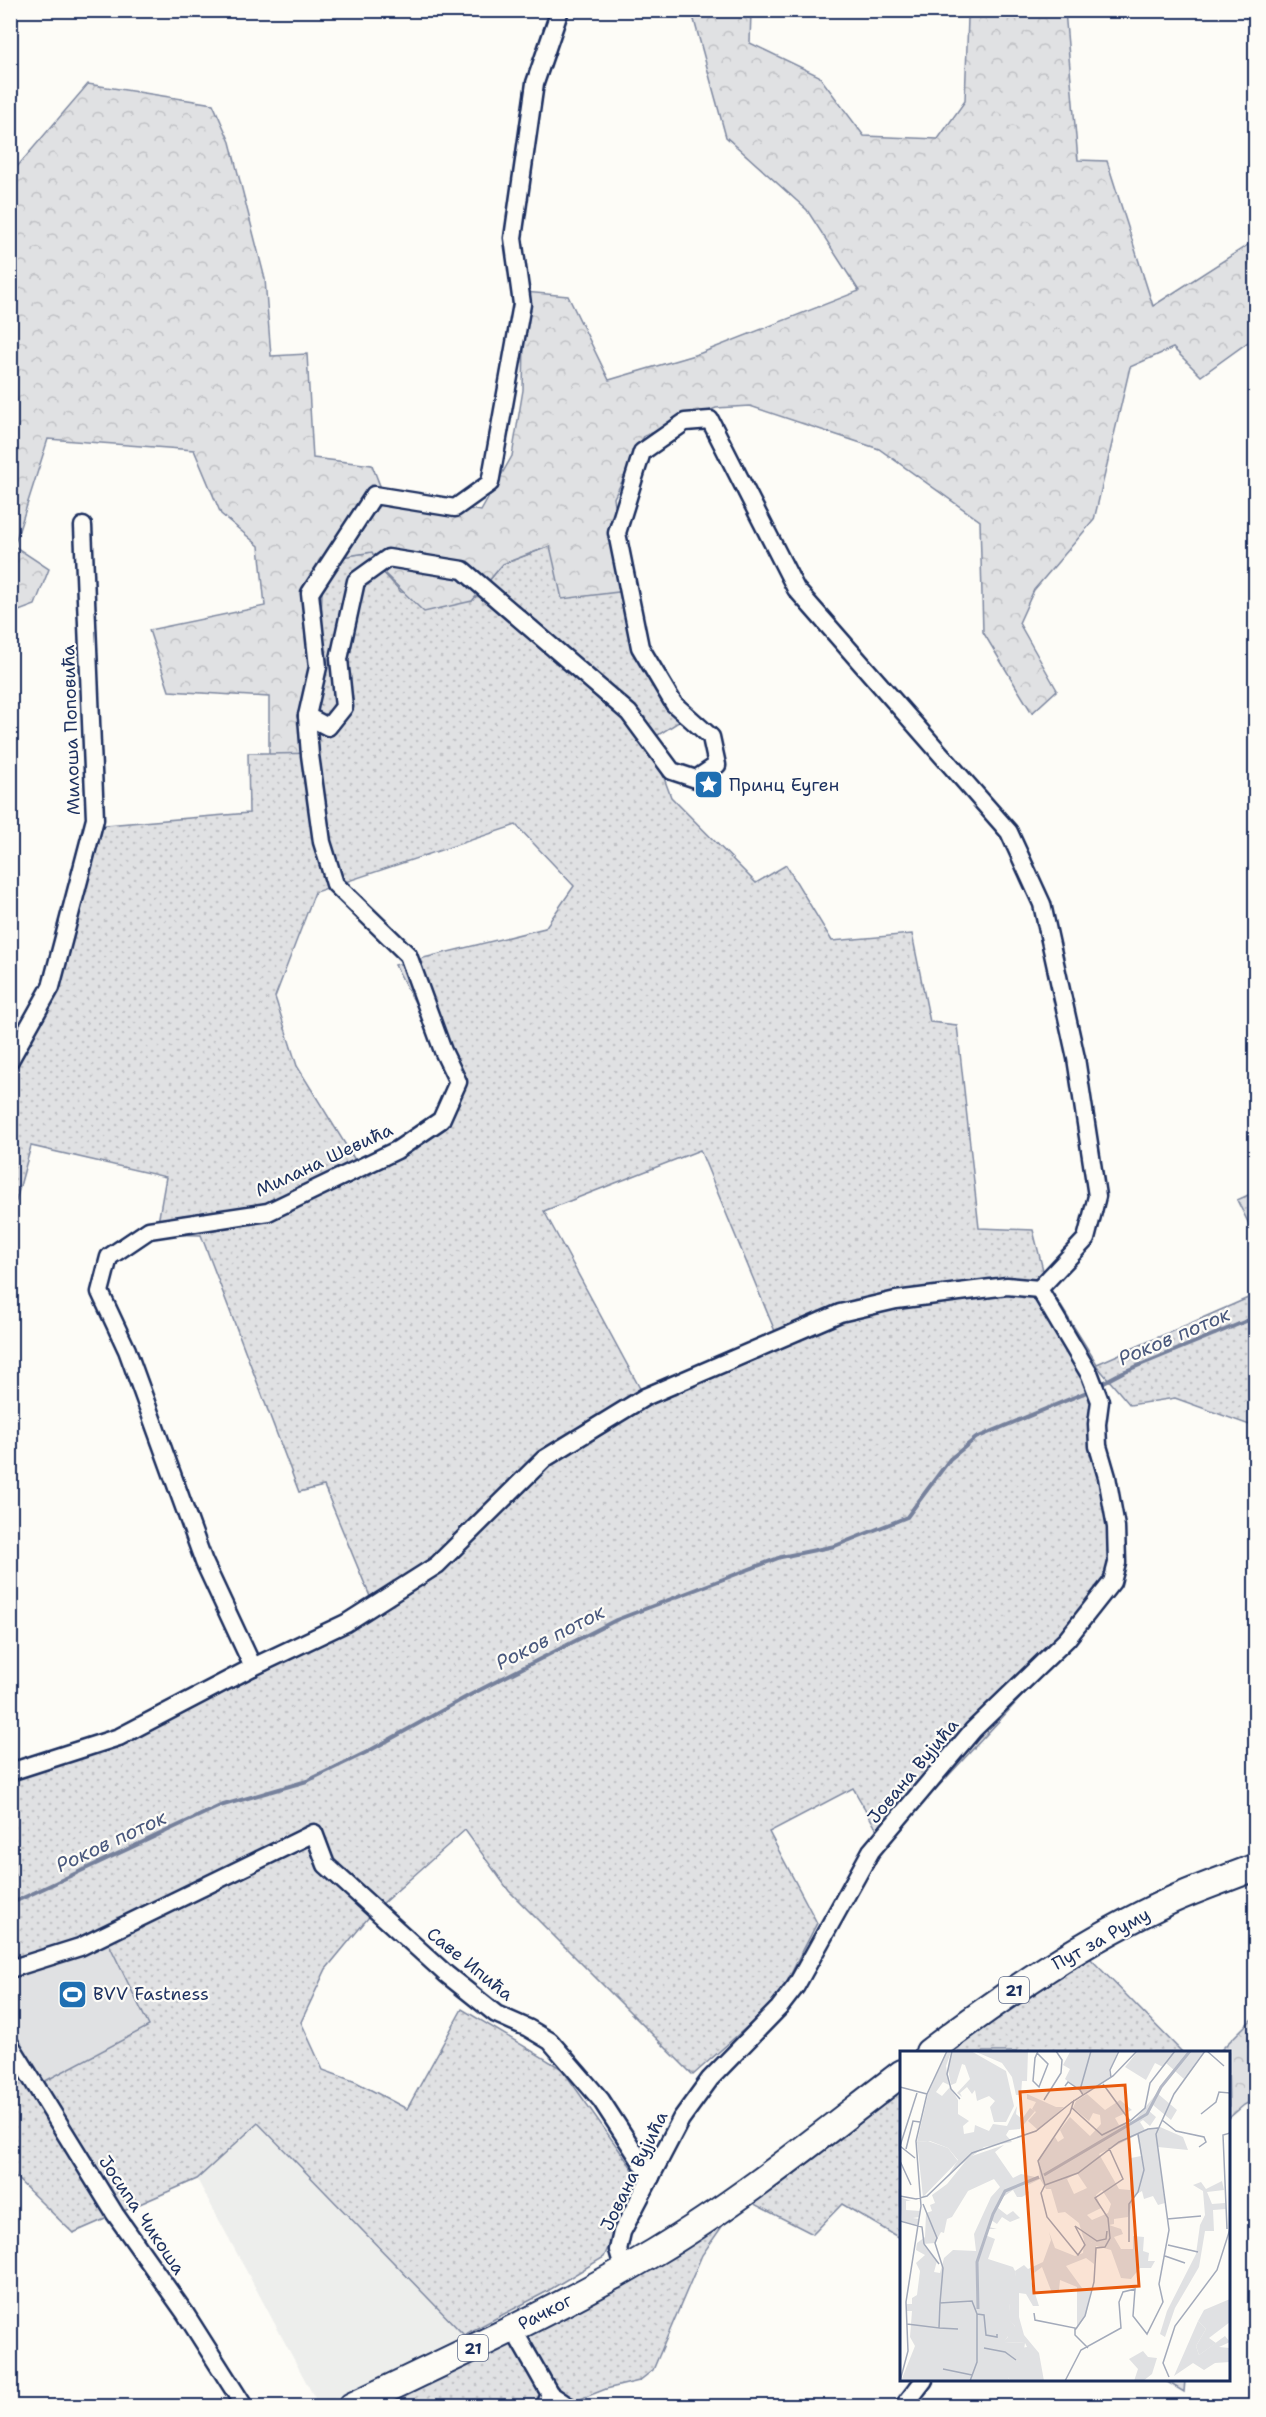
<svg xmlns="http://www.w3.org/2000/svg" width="1266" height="2417" viewBox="0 0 1266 2417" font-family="'Shantell Sans',sans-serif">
	<defs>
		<pattern id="green-dots" width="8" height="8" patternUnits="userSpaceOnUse" patternTransform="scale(1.5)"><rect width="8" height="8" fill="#e0e1e3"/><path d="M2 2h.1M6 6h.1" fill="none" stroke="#c0c1c5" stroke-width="1.8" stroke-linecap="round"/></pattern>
		<pattern id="forest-crowns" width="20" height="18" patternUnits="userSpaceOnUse" patternTransform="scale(1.5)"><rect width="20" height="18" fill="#e0e1e3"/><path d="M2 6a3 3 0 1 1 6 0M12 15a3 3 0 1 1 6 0" fill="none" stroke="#c0c1c5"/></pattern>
	</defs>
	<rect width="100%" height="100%" fill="#fdfcf7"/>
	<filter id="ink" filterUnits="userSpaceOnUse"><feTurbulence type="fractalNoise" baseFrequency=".0167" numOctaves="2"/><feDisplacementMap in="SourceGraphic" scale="12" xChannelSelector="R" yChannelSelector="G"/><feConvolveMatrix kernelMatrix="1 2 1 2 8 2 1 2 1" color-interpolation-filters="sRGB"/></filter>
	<g filter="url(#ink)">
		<polygon fill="#edeeec" points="257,2123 464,2335 319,2406 197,2179"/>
		<g fill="url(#green-dots)" stroke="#7e88a0" stroke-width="1.5" fill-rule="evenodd">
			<path d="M550 546 626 591 646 659 685 718 650 740 671 797 756 883 786 865 832 941 912 934 930 1022 957 1025 979 1228 1033 1230 1046 1282 1097 1364 1255 1295V1427L1175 1398 1130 1405 1097 1366 1115 1506 1111 1585 1050 1666 885 1844 853 1788 769 1832 817 1923 778 1999 693 2075 509 1891 465 1830 373 1912 326 1969 301 2022 323 2070 356 2082 407 2109 462 2009 562 2069 639 2178 604 2257 546 2292 464 2335 258 2123 197 2179 73 2233 11 2173V2066L18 2062 11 1961V1773L117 1742 376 1611 324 1486 299 1492 201 1235 156 1234 166 1177 31 1146 11 1219V1042L35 1009 73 899 82 827 249 813 248 753H317L322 560 372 552 383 572 401 592 472 601 503 564ZM516 825 574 886 545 928 395 965 461 1089 448 1117 366 1178 297 1066 275 997 315 892ZM700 1150 779 1341 649 1405 544 1211Z"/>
			<polygon points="1255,1192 1255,1236 1237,1200"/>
			<polygon points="1084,1952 1182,2052 938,2052"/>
			<polygon points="901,2080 901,2239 842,2204 813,2234 756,2205 749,2196"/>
			<path d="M737 2205 702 2255 653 2370 639 2381 606 2389 573 2402C549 2382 536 2356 521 2329Z"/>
			<polygon points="510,2336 537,2382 544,2406 369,2406"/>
			<polygon points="1164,2380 1185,2380 1184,2392"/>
		</g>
		<g fill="url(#forest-crowns)" stroke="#7e88a0" stroke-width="1.5">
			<polygon points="670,11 751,11 750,43 819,76 864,136 938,139 965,101 968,18 990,11 1065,11 1078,160 1107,161 1153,306 1254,241 1255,238 1255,337 1201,376 1173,348 1130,367 1094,520 1034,590 1019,623 1057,690 1032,713 983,632 980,521 879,449 750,406 716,408 644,436 614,498 626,591 562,599 550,546 503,564 472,601 424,612 383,572 372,552 323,560 317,753 269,754 269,697 169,691 149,630 265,606 259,546 221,514 194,450 48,439 14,546 49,569 35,605 11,614 10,175 88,84 213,104 230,142 265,279 271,356 307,354 313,458 372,465 384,496 481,511 512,456 523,390 525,292 568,296 609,380 701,353 859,291 807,210 726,137 693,16"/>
			<polygon points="1244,11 1255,11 1255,43"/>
			<polygon points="1255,2016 1255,2099 1244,2105 1229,2118 1228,2052 1219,2052"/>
		</g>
		<polygon fill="#e0e1e3" stroke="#7e88a0" stroke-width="1.5" points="105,1936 149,2026 34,2087 18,2062 11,2066 10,1961"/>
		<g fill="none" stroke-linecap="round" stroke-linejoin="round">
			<g stroke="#76819c" stroke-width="4">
				<polyline points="1104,1382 1123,1372 1256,1317"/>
				<polyline points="10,1904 220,1806 307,1781 367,1752 470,1695 616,1620 781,1557 835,1546 907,1517 950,1459 976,1438 1089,1391"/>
			</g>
			<defs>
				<g id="minor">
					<polyline points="307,716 328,727 344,707 339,659 356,581 388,558 463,570 629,713 672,771 696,779 717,765 711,737 674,704 640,647 617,533 642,452 685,422 710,420 796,589 1009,832 1042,904 1076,1058 1097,1196 1086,1239 1039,1289"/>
					<polyline points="10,1060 51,987 95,819 83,526"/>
					<polyline points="253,1667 204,1562 127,1350 100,1292 109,1257 149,1230 268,1212 397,1150 441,1120 458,1082 443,1051 408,955 335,884 322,842 310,755 307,716 318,667 310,593 374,495 455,508 490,483 522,304 513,238 535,83 560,10"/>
					<polyline points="10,1772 119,1737 253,1667 346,1623 437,1565 544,1459 645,1397 840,1313 896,1300 1007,1286 1039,1289"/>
					<polyline points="10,1969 80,1947 314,1833 326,1865 446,1974 496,2014 528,2028 550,2041 601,2100 651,2177"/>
					<polyline points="10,2044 115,2214 185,2313 244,2406"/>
					<polyline points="624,2270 618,2250 622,2232 681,2119 710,2079 779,2008 796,1986 871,1851 973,1730 1067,1639 1112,1582 1117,1563 1116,1527 1107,1477 1098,1446 1097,1424 1100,1401 1090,1375 1039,1289"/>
					<polyline points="513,2329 550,2394 545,2406"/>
					<polyline points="550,2394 568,2406"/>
					<polyline points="904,2406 924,2380"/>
				</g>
				<g id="primary">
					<path d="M929 2052C1005 1994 1086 1939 1174 1899 1201 1887 1228 1878 1256 1867"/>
					<path d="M352 2406C454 2357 558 2310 655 2252 742 2200 821 2135 902 2073"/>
				</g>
			</defs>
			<use href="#minor" stroke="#1b2f5e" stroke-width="21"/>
			<use href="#primary" stroke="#1b2f5e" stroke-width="30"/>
			<use href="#minor" stroke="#fdfcf7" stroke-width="16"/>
			<use href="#primary" stroke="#fdfcf7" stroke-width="26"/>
		</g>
	</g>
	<defs>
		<symbol id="sight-square" viewBox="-11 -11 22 22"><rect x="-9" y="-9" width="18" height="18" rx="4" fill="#1f6fb2" stroke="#fdfcf7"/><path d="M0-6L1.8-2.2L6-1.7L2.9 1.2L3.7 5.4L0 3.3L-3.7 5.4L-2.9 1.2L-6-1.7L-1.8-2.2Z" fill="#fff"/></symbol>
		<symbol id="stadium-square" viewBox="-11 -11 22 22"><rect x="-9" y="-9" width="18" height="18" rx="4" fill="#1f6fb2" stroke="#fdfcf7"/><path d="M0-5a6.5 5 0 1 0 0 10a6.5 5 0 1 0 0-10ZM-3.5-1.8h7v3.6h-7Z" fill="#fff"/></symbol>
	</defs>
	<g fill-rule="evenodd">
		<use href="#sight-square" x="692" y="768" width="33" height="33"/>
		<use href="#stadium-square" x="56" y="1978" width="33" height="33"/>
	</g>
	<g text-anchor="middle" stroke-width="4.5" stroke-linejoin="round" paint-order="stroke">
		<g fill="#fdfcf7" stroke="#5f6c8c" stroke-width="1.5">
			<rect x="999" y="1977" width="30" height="26" rx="4.5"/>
			<rect x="458" y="2335" width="30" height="26" rx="4.5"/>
		</g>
		<g font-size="16" font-weight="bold" fill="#1b2f5e">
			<text x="1014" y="1996">21</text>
			<text x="473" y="2354">21</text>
		</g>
		<g font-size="18" fill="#1b2f5e" stroke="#fdfcf7">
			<text transform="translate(71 730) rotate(-92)" y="6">Милоша Поповића</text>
			<text transform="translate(324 1160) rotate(-25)" y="6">Милана Шевића</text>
			<text transform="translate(913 1771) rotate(-50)" y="6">Јована Вујића</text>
			<text transform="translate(1101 1939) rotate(-29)" y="6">Пут за Руму</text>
			<text transform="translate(470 1964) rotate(39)" y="6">Саве Ипића</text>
			<text transform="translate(634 2171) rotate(-64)" y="6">Јована Вујића</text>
			<text transform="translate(142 2215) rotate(56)" y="6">Јосипа Чикоша</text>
			<text transform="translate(545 2312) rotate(-27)" y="6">Рачког</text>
		</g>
		<g font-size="18" fill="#1b2f5e" stroke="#fdfcf7" text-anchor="start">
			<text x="729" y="791">Принц Еуген</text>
			<text x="93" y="2000">BVV Fastness</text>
		</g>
		<g font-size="20" font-style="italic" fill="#49587d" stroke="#fdfcf7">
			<text transform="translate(1174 1336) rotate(-23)" y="7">Роков поток</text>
			<text transform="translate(550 1637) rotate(-27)" y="7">Роков поток</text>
			<text transform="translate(111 1841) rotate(-25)" y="7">Роков поток</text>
		</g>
	</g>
	<g transform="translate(900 2051)">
		<rect width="330" height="330" fill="#fdfcf7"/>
		<path d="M166 0H218L209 21 211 27 183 43 165 28 170 18 163 14 170 1ZM238 0H304L284 28 266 12 263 16 255 12 246 29 225 16ZM257 42 277 59 271 69 253 54 249 60 256 66 250 75 243 69 240 71 245 79 260 76 283 86 288 99 258 96 265 152 258 154 253 145 244 148 242 140 235 144 228 166 214 168V173L209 174V190L190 192 184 189 179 172 165 161 158 162 151 138H146L140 128 126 135 129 142 122 146H117L113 139 103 146 98 157 107 164 113 160 120 167 110 171 102 166 97 173 91 169 89 176 97 178H88L85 184 95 188 88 208 113 216 115 220 117 231 111 243H105V252H110L109 269 115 275 104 291 125 292 121 319 108 327 111 330H1L15 295 10 286 12 260H6L7 253H12V247L17 244 20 220 16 212 25 204 16 199 17 192 25 186 26 162 32 160 30 154 35 152 32 144 47 133 69 106 104 94 95 101 113 127 121 123 140 127 138 109 155 86 158 91 164 87 160 79 170 66 190 85 201 73 200 64 193 62 189 70 173 57 176 50 187 43 205 59 220 49 232 59 215 67 219 74 228 71 230 75ZM237 84 241 105 231 107 230 139 219 138 199 103ZM177 122 187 137 174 143 167 128ZM94 128 100 136 91 146 74 183 76 200 53 199 44 207 40 222 34 221 37 210 23 193 35 192 41 181 44 182 47 168 52 166 68 140ZM202 139 211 153 208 162 192 169 187 164 201 157 196 144ZM127 43 156 56H164L138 79 128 70 136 61 132 58 136 51 127 48ZM28 90 48 97 58 110 23 146 17 91ZM330 248V271L309 287 316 292 299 304 296 295 306 278 298 270 304 259Z" fill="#e0e1e3" fill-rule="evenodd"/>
		<path d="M47 0 51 1 46 15 49 34 43 31 36 41 42 45 50 36 58 49V63L69 70 63 75 64 83 74 81 75 74 89 80 93 73 107 75 117 55 116 63 122 68 130 57 135 60 120 78 109 79 106 84 112 91 84 96 49 123 58 109 48 97 30 90 17 91 28 43ZM52 0H71L106 20 114 55 106 71H94L90 56 95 50 89 45 77 50 75 39 72 43 67 36 60 42 62 46 57 42 70 28 65 14 62 13 56 32 51 34 48 18ZM74 0H128L127 30H122L121 44H116L112 26 102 12ZM322 130 324 139 307 141 312 153 325 152 326 158 313 159 314 180H305L299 216 275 257 265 286 260 283 267 260 296 203 300 174 305 164 303 140 293 134 301 131 306 138ZM0 146 11 150H6V159L20 160 19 166 13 167 19 168 18 174 2 170ZM209 174 221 178 223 183 214 186 221 198H233V185L244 186 243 200 249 202 248 210H255L251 217H240L231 228 221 227 211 199 196 195 194 213 186 207 166 215 182 237 191 239 186 264 177 278V236L160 229 159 239 152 242 142 216 134 222 131 230 139 255H133L126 243 119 242V266L124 284 139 302 144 330H111L108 327 112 317 121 318V297L127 296 125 292 103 291 108 286 106 281 115 275 108 269 110 252 105 253V243H111L107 231H116L115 220 124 214 128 218 143 211 151 189 149 181 155 197 175 205 183 202 184 189 189 188 191 192 200 186 209 190ZM298 270 306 278 296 295 299 304 325 285 330 291 319 296 330 297V311L315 312 304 319 293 312 274 325ZM243 300 248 306 257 307 252 323 243 330H234L238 318 229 308Z" fill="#e0e1e3"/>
		<path fill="none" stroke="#b3b8c5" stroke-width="3" d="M144 124 247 63 261 36 290 0M78 258 77 211 93 163 105 140 139 126"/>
		<path fill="none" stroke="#a3aaba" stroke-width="1.5" d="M52 0 47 23 51 38 60 48M307 0 324 15M137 2 148 13 139 36 133 30 135 7 138 0M211 27 210 19 219 0M203 33 230 70M165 35 168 31 180 39M0 36 27 43M183 44 180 39 191 0M144 49 161 22 162 9 156 0M172 57 202 84 230 70 245 57 250 32 275 0M301 63 316 51 319 41 330 42M262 69 276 80 304 86 306 91 299 96M6 98 13 70 20 71M15 107 0 95 17 42M0 110 11 134M145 134 141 142 147 166 178 204 185 194 175 175 197 190 206 188 207 180M145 134 178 122 219 91 248 78 258 77M145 134 138 110 170 62 174 49M0 145 16 148 27 145 72 102 136 80 172 51 213 25 237 0M23 153 37 187 35 192 43 217 40 252 72 250 77 263V311L70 330M267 168 301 165M0 170 22 176 24 193 39 213M327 178 323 84 330 82M229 191V153L238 141 244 119 238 83M268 194 298 201M265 205 285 212M134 262 135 269 175 277V284L188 297M77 263 84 264 86 284 97 286V283M7 273 39 277 40 252M39 277 58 278M175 279 185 265 194 231 196 197 205 196 210 187 208 167 195 147 223 128 209 97M84 297 105 301 116 309M43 318 72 324M269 326 263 312 275 275 317 219 330 178M0 330 8 300 6 251 21 155 16 90 27 43 47 0M165 330 181 299 221 277 219 251 223 241 235 238 233 265 247 283 263 251 259 233 269 179 256 83 274 43 305 0"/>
		<path fill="#e8590c" fill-opacity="0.15" stroke="#e8590c" stroke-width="3" d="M225 34 239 235 134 242 120 41Z"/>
		<rect width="330" height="330" fill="none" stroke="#1b2f5e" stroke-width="3"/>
	</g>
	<rect width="1266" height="2417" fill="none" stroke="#fdfcf7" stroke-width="36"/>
	<rect x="18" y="18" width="1230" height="2381" fill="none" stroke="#1b2f5e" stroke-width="2" filter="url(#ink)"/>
</svg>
